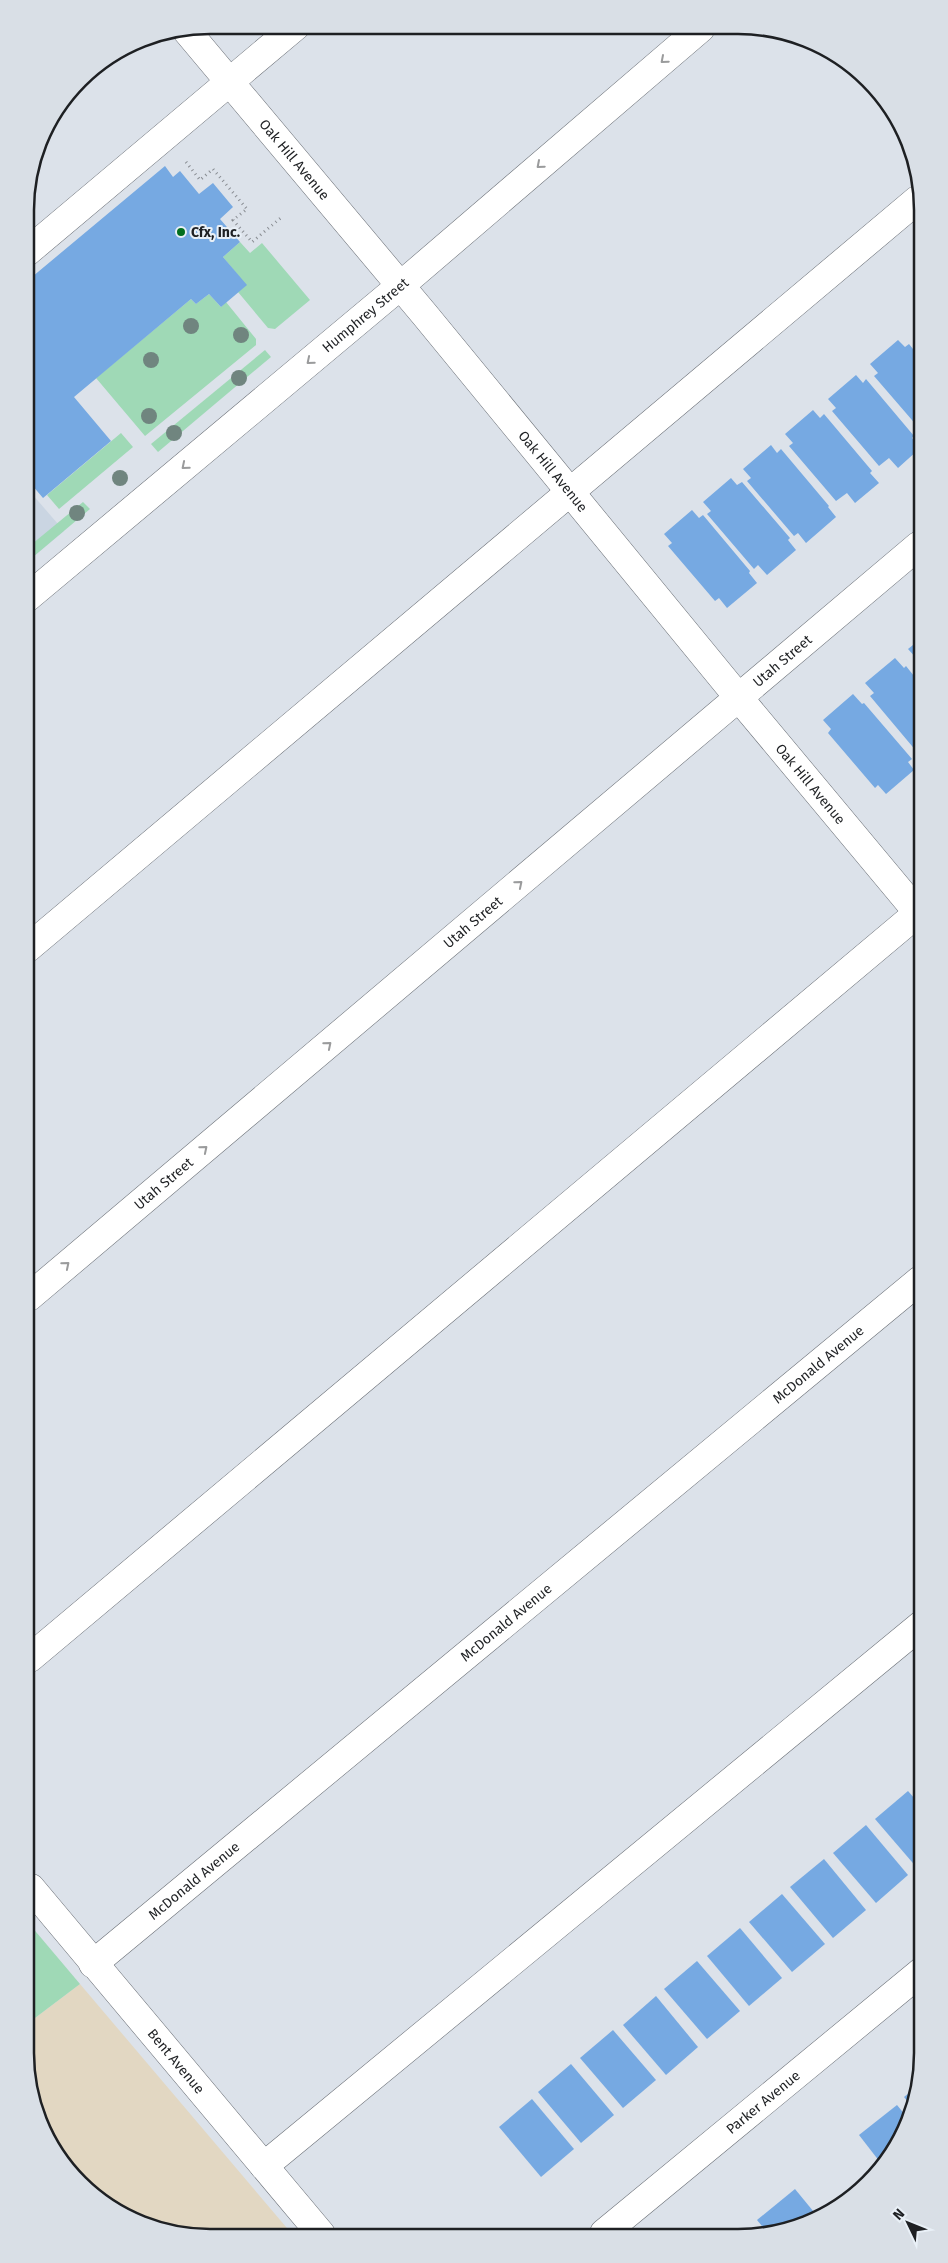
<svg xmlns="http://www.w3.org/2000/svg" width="948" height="2263" viewBox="0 0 948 2263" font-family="'Fira Sans',sans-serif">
	<rect width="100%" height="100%" fill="#dce2ea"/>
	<polygon fill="#e2d7c2" points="80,1984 292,2234 174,2234 128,2219 88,2192 50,2146 31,2101 31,2021"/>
	<polygon fill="#cad5e2" points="26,487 64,531 27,562"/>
	<g fill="#9fd9b6">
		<polygon points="240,242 250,253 262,243 310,300 275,329 268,328 238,292 246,285 223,257"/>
		<polygon points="209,294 221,307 226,302 256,339 256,345 145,436 96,378 191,299 196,304"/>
		<polygon points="265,350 271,357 158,452 151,444"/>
		<polygon points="121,433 133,447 59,509 47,495"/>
		<polygon points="83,502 90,509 27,562 26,549"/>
		<polygon points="31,1926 80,1984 31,2021"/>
	</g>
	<g fill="#76a9e2">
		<polygon points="165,166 173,177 180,171 199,194 213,183 233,207 220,219 240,242 223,257 247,285 221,307 209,294 196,304 191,299 74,397 111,441 43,498 26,478 26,282"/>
		<polygon points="898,340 905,347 909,344 917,354 918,427 874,376 878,373 870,364"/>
		<polygon points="856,375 863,383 866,379 914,436 912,438 918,444 918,450 898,468 889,458 879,466 832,411 836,408 828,399"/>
		<polygon points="813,410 820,418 824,414 872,471 870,473 879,483 855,503 847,493 836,501 789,446 793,443 785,434"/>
		<polygon points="771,445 777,453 781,449 829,506 828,507 836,517 806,543 798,533 794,536 747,481 751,478 743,469"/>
		<polygon points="731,478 737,485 742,482 790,538 788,540 796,550 767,575 758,565 754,569 707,514 711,511 703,502"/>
		<polygon points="692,510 699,518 703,515 750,571 749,573 757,583 727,608 719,598 715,601 668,546 672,543 664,534"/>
		<polygon points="918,641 918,669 913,662 917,659 908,649"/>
		<polygon points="895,658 904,668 906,666 918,681 919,751 917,752 870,696 874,693 865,683"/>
		<polygon points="853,694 862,704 864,703 912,759 908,762 914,770 886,794 878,785 875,788 828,733 831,729 823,720"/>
		<polygon points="908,1791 922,1807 922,1865 918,1869 875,1819"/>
		<polygon points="866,1825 908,1875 876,1903 833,1853"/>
		<polygon points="824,1859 866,1910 833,1938 790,1887"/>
		<polygon points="782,1894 825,1944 792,1972 749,1922"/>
		<polygon points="740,1928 782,1978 749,2006 707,1956"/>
		<polygon points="697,1961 740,2011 707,2039 664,1989"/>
		<polygon points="656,1996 698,2047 666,2075 623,2025"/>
		<polygon points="613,2030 656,2080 623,2108 580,2058"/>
		<polygon points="571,2064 614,2115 581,2143 538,2092"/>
		<polygon points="918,2086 913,2108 904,2097"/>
		<polygon points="532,2099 574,2149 541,2177 499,2127"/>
		<polygon points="897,2105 910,2121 883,2166 859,2135"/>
		<polygon points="795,2189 818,2217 786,2232 767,2232 757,2220"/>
	</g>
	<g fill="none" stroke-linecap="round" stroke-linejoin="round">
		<defs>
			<g id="minor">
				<path id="s1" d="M186 30 425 315 739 698 919 914"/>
				<polyline points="26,253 296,26"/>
				<path id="s2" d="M27 598 400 286 701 28"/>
				<polyline points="28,948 917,200"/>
				<path id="s3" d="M29 1297 918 546"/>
				<polyline points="30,1658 919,912"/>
				<path id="s4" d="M31 1888 321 2234"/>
				<path id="s5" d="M93 1964 920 1280"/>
				<polyline points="264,2166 921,1625"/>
				<path id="s6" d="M604 2233 922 1971"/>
			</g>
		</defs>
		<use href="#minor" stroke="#696e75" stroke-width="29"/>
		<polyline stroke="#898d93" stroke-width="3" stroke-dasharray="1 4" stroke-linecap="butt" points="186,162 200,180 213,169 247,209 233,220 252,242 283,216"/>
		<use href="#minor" stroke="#fff" stroke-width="28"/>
	</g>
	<g fill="#70857f">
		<circle cx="191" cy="326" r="8"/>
		<circle cx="241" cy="335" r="8"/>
		<circle cx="151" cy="360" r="8"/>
		<circle cx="239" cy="378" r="8"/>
		<circle cx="149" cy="416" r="8"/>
		<circle cx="174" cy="433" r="8"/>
		<circle cx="120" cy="478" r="8"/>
		<circle cx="77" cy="513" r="8"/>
	</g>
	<defs><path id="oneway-chevron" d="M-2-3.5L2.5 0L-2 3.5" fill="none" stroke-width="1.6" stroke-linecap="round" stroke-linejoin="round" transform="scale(1.25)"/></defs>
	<g stroke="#9a9b9c">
		<use href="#oneway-chevron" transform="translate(664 60) rotate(139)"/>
		<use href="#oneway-chevron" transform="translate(540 165) rotate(139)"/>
		<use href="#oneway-chevron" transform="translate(310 361) rotate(140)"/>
		<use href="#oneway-chevron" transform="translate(185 466) rotate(140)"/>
		<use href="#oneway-chevron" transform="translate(519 884) rotate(-40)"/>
		<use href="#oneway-chevron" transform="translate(328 1045) rotate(-40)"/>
		<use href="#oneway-chevron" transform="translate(204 1149) rotate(-40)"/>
		<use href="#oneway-chevron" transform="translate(66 1265) rotate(-40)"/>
	</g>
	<circle fill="#026e1f" stroke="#e9f0f7" stroke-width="2" cx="181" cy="232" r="5"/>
	<g text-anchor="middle" stroke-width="4" stroke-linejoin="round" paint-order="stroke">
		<g font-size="14" fill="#1e2023" stroke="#e9f0f7">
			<text dy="5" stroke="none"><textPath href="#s1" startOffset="169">Oak Hill Avenue</textPath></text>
			<text dy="5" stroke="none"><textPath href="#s2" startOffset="441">Humphrey Street</textPath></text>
			<text dy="5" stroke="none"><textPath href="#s1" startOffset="574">Oak Hill Avenue</textPath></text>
			<text dy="5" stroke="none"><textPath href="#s3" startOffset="986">Utah Street</textPath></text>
			<text dy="5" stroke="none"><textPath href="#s1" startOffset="979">Oak Hill Avenue</textPath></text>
			<text dy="5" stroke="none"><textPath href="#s3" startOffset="581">Utah Street</textPath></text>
			<text dy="5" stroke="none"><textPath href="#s3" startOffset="176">Utah Street</textPath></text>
			<text dy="5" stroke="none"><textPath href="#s5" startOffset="941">McDonald Avenue</textPath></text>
			<text dy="5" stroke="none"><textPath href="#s5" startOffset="536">McDonald Avenue</textPath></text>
			<text dy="5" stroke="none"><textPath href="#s5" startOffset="131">McDonald Avenue</textPath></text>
			<text dy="5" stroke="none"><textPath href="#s4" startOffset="226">Bent Avenue</textPath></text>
			<text dy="5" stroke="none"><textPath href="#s6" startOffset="206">Parker Avenue</textPath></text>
		</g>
		<g font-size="14" font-weight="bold" fill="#1e2023" stroke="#e9f0f7" text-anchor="start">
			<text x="191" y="237">Cfx, Inc.</text>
		</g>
	</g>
	<path d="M0 0H948V2263H0ZM210 34H738A176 176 0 0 1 914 210V2053A176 176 0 0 1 738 2229H210A176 176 0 0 1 34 2053V210A176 176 0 0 1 210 34Z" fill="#d9dfe6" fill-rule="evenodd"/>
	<path fill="none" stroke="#1e2023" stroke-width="2.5" d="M210 34H738A176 176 0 0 1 914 210V2053A176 176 0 0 1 738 2229H210A176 176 0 0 1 34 2053V210A176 176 0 0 1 210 34Z"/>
	<g transform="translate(908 2223) rotate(313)" stroke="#e9f0f7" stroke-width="4" paint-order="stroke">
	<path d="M0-4L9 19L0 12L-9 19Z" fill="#1e2023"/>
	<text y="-8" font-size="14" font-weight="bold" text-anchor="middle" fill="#1e2023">N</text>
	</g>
</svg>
